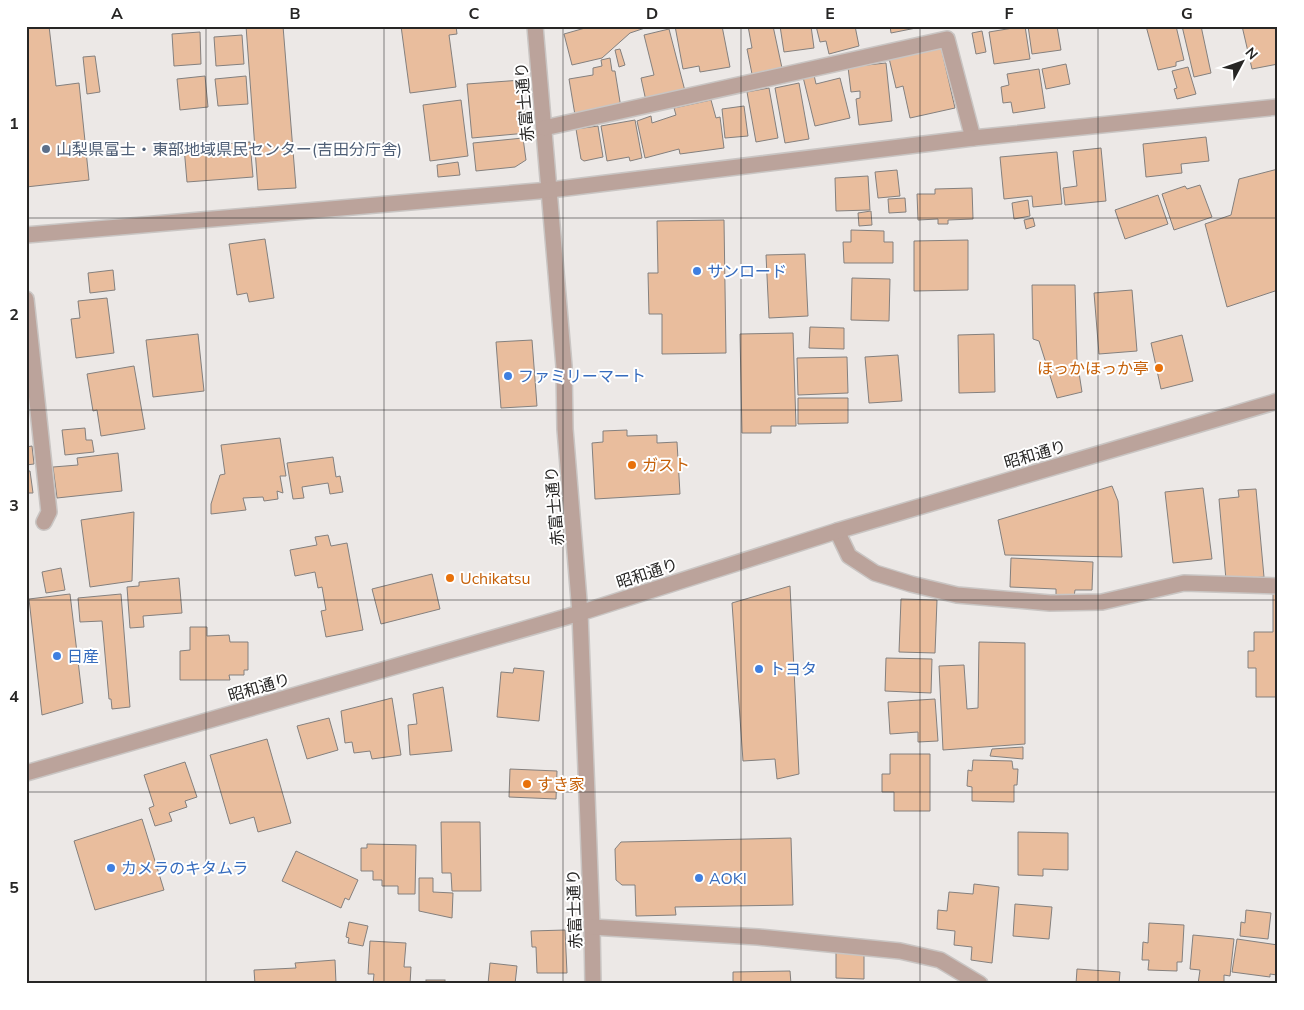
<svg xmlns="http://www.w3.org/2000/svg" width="1304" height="1010" viewBox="0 0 1304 1010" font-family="'Nunito Sans','Noto Sans JP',sans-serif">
	<rect width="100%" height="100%" fill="#ece8e6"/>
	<g fill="#e9bd9d" stroke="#84807e">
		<polygon points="26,26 49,26 56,86 79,83 89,180 26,187"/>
		<polygon points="246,26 283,26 296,188 258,190"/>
		<polygon points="401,26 456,26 457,34 449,35 456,87 410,93"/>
		<polygon points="592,26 651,26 630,33 602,58 572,65 564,34"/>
		<polygon points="675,26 722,26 730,67 700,72 699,66 683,69"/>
		<polygon points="748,26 773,26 782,68 752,74 747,49 752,48"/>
		<polygon points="780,26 811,26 814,48 784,52"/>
		<polygon points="816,26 855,26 859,46 829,54 826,41 820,42"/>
		<polygon points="890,26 920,26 921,27 891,33"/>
		<polygon points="1025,26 1030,59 994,64 989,32"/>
		<polygon points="1028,26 1057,26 1061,50 1032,54"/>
		<polygon points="1146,26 1176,26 1184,60 1176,62 1176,66 1158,70"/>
		<polygon points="1182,26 1201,26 1211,73 1194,77"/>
		<polygon points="1242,26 1278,26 1278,64 1252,69"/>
		<polygon points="669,29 685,91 646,101 641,78 654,75 644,35"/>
		<polygon points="982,31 986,52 976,54 972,33"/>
		<polygon points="200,32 201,64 174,66 172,34"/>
		<polygon points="242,35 244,64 216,66 214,37"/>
		<polygon points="941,47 955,108 910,118 903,86 896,88 889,58"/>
		<polygon points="620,49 625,65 619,67 615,50"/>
		<polygon points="95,56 100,92 87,94 83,57"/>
		<polygon points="610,58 612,71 615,71 621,108 575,115 569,79 593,75 593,68 602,66 601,60"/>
		<polygon points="886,63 892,121 859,125 856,99 860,98 860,91 851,92 848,67"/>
		<polygon points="1066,64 1070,84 1046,89 1042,69"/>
		<polygon points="1188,67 1196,94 1177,99 1174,89 1177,88 1172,71"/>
		<polygon points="1039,69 1045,108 1013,113 1011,102 1003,103 1001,87 1009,85 1007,74"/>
		<polygon points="814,75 816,84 840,78 850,118 815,126 803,77"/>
		<polygon points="205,76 208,107 180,110 177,79"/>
		<polygon points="246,76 248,104 218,106 215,79"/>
		<polygon points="522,80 527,133 472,138 467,84"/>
		<polygon points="799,83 809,139 785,143 775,88"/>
		<polygon points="769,88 778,138 756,142 747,92"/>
		<polygon points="461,100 468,156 430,161 423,105"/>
		<polygon points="711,100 716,118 720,117 724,148 680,154 679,149 645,158 637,121 651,116 652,123 676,115 674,108"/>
		<polygon points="744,106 748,136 725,138 722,109"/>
		<polygon points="635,120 642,158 630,161 629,157 607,161 601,126"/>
		<polygon points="598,126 603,157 584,161 581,159 576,129"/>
		<polygon points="1206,137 1209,161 1181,164 1182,173 1146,177 1143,144"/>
		<polygon points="523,138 526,160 515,167 476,171 473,143"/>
		<polygon points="250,142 253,177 187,182 184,147"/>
		<polygon points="1101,148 1106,201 1065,205 1063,188 1077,186 1073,151"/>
		<polygon points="1057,152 1062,204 1033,207 1032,196 1004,199 1000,157"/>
		<polygon points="458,162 460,175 438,177 437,165"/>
		<polygon points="1278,169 1278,290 1227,307 1205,224 1231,215 1239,179"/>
		<polygon points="897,170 900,196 878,198 875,172"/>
		<polygon points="868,176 870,210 836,211 835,178"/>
		<polygon points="1200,185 1212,217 1174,230 1162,194 1185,186 1187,189"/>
		<polygon points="972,188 973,219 948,220 948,224 938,224 938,219 918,220 917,194 935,194 935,189"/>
		<polygon points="1158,195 1168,224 1125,239 1115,210"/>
		<polygon points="905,198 906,212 889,213 888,199"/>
		<polygon points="1028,200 1030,216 1014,219 1012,203"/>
		<polygon points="871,211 872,225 859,226 858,213"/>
		<polygon points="1033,218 1035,226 1026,229 1024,220"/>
		<polygon points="724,220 726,353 662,354 662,314 649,314 648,273 658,273 657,221"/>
		<polygon points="851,230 884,231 884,242 893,242 893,263 844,263 843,242 851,242"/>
		<polygon points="265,239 274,298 249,302 247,293 237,295 229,244"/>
		<polygon points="968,240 968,290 914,291 914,241"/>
		<polygon points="805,254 808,316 769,318 766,255"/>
		<polygon points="113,270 115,290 90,293 88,273"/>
		<polygon points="852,278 890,279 889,321 851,320"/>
		<polygon points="1032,285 1075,285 1077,360 1082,392 1057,398 1039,341 1033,339"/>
		<polygon points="1132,290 1137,351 1099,354 1094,293"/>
		<polygon points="107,298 114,353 76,358 71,319 80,318 78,301"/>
		<polygon points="810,327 844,328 844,349 809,348"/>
		<polygon points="793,333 796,426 771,426 771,433 742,433 740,334"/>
		<polygon points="198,334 204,391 153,397 146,340"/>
		<polygon points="994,334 995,392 959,393 958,335"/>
		<polygon points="1182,335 1193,381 1161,389 1151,343"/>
		<polygon points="532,340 537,406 501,408 496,342"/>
		<polygon points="898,355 902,401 869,403 865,357"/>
		<polygon points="847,357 848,393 798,395 797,358"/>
		<polygon points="134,366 145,429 101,436 97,410 93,411 87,374"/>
		<polygon points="798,398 848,398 848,423 798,424"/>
		<polygon points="85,428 86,440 92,440 94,452 65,455 62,430"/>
		<polygon points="627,430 627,436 657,435 657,443 677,442 680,494 595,499 592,443 603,442 603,431"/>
		<polygon points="280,438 286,476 280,476 283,493 277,491 278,499 264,501 263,497 243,498 246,510 211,514 211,504 220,475 225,474 221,445"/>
		<polygon points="32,446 34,464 26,465 26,447"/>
		<polygon points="118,453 122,491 57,498 53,467 78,465 77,458"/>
		<polygon points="333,457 336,477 340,476 343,492 330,494 328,483 302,487 304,498 293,499 287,463"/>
		<polygon points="26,471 30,471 33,493 26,493"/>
		<polygon points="1112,486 1118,501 1122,557 1005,555 998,520"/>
		<polygon points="1203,488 1212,559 1173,563 1165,492"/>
		<polygon points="1256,489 1264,577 1226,580 1219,499 1239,497 1238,490"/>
		<polygon points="134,512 132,581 90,587 81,520"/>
		<polygon points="328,535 331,546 347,543 363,630 326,637 321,611 326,610 322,587 318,588 315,572 295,576 290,550 317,545 315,537"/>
		<polygon points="1011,558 1093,562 1092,590 1075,590 1074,597 1056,596 1056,589 1010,587"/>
		<polygon points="61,568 65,590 46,593 42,572"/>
		<polygon points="432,574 440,609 381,624 372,589"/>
		<polygon points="179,578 182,613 143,616 144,627 130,628 127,587 139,586 139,582"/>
		<polygon points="790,586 799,774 777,779 775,759 743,761 732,603"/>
		<polygon points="1273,592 1278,592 1278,697 1256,697 1256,668 1248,668 1248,651 1254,651 1254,632 1273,632"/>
		<polygon points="70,594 83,703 42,715 29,599"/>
		<polygon points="121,594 130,707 112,709 111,699 109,699 102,621 80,622 78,598"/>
		<polygon points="901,599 937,600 935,653 899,652"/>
		<polygon points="190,627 207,627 207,636 229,635 230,642 248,642 248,670 244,670 244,675 229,675 230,680 180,680 180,651 190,650"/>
		<polygon points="979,642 1025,643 1025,744 943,750 939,666 964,665 967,709 978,708"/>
		<polygon points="886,658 932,659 931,693 885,691"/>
		<polygon points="514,668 544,671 539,721 497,717 501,672 513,673"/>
		<polygon points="443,687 452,751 410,755 408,725 417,724 413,694"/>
		<polygon points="392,698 401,755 372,759 370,751 354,753 352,742 345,743 341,711"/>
		<polygon points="935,699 938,741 918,742 918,732 890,734 888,702"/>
		<polygon points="329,718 338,750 307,759 297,726"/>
		<polygon points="267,739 291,823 258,832 254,817 230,824 210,755"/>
		<polygon points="1023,747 1023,759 990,756 992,749"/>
		<polygon points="890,754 930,754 930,811 894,811 894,792 882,792 882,774 890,774"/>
		<polygon points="973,760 1012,761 1013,769 1018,769 1017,785 1014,785 1014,802 972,801 972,787 967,786 968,770 972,771"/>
		<polygon points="185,762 197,797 185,801 187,807 169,813 172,821 155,826 149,808 154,806 144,775"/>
		<polygon points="510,769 557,771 556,799 509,797"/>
		<polygon points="142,819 164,890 95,910 74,841"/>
		<polygon points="441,822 480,822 481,891 452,891 451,873 442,873"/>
		<polygon points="1018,832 1068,833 1068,870 1043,869 1043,876 1018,875"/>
		<polygon points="791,838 793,905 675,907 676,915 636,916 635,885 622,885 616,880 615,849 621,842"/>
		<polygon points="367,844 416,845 415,894 398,894 398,886 382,886 382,880 373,880 373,871 361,871 361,848 367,848"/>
		<polygon points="296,851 358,880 349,900 345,898 341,908 282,881"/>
		<polygon points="419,878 433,878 433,892 453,893 452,918 419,911"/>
		<polygon points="974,884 999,887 992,963 971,960 972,947 954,945 955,931 937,929 938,910 947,911 949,892 973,894"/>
		<polygon points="1015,904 1052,907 1049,939 1013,936"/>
		<polygon points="1246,910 1271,913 1268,939 1240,936 1241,922 1245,923"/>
		<polygon points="349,922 368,926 363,946 348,943 349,938 346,937"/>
		<polygon points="1149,923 1184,925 1182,962 1177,962 1177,971 1148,970 1149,960 1142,960 1143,942 1148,943"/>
		<polygon points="565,930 567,973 537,973 536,947 532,947 531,931"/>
		<polygon points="1193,935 1234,939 1230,976 1224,975 1224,984 1198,984 1200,970 1190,969"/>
		<polygon points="1237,939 1278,945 1277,975 1270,974 1270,977 1232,972"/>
		<polygon points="370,941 406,943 404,967 411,967 410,984 373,984 374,974 368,974"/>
		<polygon points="836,952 864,952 864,979 836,978"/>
		<polygon points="335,960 336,983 339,984 255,984 254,970 296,968 295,963"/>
		<polygon points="490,963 517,966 515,984 488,984"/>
		<polygon points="1077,969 1120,972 1119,984 1076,984"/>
		<polygon points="790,971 791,984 733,984 733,972"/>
		<rect x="426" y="980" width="19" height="4"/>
	</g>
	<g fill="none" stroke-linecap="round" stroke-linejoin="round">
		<defs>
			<g id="minor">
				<polyline points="535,26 564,366 565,429 580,613 592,927 593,984"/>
				<polyline points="544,128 947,39 973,138"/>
				<polyline points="26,235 550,190 973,138 1278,107"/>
				<polyline points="26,299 49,512 44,522"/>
				<polyline points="837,531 849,556 875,573 911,584 957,595 1050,603 1102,602 1184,583 1278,586"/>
				<polyline points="26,773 580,613 837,531 1278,401"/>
				<polyline points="592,927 758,937 900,951 940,960 980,984"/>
			</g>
		</defs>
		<use href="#minor" stroke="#c9c5c3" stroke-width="18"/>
		<use href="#minor" stroke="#bba39b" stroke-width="15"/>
	</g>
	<path fill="none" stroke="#272625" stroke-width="1" stroke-opacity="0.55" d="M206 26V984M384 26V984M563 26V984M741 26V984M920 26V984M1098 26V984M26 218H1278M26 410H1278M26 600H1278M26 792H1278"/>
	<circle fill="#5c6f8a" stroke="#fff" stroke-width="2" cx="46" cy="149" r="5"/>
	<g fill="#3f7fe0" stroke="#fff" stroke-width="2">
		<circle cx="697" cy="271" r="5"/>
		<circle cx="508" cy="376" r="5"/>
		<circle cx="57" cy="656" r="5"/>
		<circle cx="759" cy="669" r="5"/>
		<circle cx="111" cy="868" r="5"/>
		<circle cx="699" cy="878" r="5"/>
	</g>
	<g fill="#e8710a" stroke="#fff" stroke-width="2">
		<circle cx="1159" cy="368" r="5"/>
		<circle cx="632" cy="465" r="5"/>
		<circle cx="450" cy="578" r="5"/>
		<circle cx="527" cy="784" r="5"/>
	</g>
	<g text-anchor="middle" stroke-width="4" stroke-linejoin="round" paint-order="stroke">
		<g font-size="16" fill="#272625" stroke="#fff">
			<text transform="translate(524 102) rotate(-95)" y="6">赤富士通り</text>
			<text transform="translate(1035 454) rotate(-16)" y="6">昭和通り</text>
			<text transform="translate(554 506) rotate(-95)" y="6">赤富士通り</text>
			<text transform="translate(647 573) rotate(-18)" y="6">昭和通り</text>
			<text transform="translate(259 687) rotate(-16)" y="6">昭和通り</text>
			<text transform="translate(574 909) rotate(-92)" y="6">赤富士通り</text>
		</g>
		<g font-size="16" fill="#4e5e75" stroke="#fff" text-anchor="start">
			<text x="56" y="155">山梨県富士・東部地域県民センター(吉田分庁舎)</text>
		</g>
		<g font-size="16" fill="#366cbe" stroke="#fff" text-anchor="start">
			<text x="707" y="277">サンロード</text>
			<text x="518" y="382">ファミリーマート</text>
			<text x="67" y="662">日産</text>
			<text x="769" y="675">トヨタ</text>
			<text x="121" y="874">カメラのキタムラ</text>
			<text x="709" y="884">AOKI</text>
		</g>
		<g font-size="16" fill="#c56008" stroke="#fff" text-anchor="start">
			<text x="1149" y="374" text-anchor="end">ほっかほっか亭</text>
			<text x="642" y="471">ガスト</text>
			<text x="460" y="584">Uchikatsu</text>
			<text x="537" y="790">すき家</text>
		</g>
	</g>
	<rect width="1304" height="1010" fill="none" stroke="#ffffff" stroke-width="55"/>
	<g transform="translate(1242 62) rotate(49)" stroke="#ffffff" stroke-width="4" paint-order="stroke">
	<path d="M0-4L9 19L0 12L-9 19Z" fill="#272625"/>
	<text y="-8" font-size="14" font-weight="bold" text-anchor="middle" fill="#272625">N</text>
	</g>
	<rect x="28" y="28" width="1248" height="954" fill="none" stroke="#272625" stroke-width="2"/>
	<g font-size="16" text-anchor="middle" font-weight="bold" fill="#272625">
		<text x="117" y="19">A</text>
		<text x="295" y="19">B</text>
		<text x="474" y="19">C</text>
		<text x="652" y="19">D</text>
		<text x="830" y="19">E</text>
		<text x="1009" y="19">F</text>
		<text x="1187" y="19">G</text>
		<text x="14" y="129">1</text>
		<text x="14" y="320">2</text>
		<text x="14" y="511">3</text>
		<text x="14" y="702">4</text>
		<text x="14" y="893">5</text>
	</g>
</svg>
